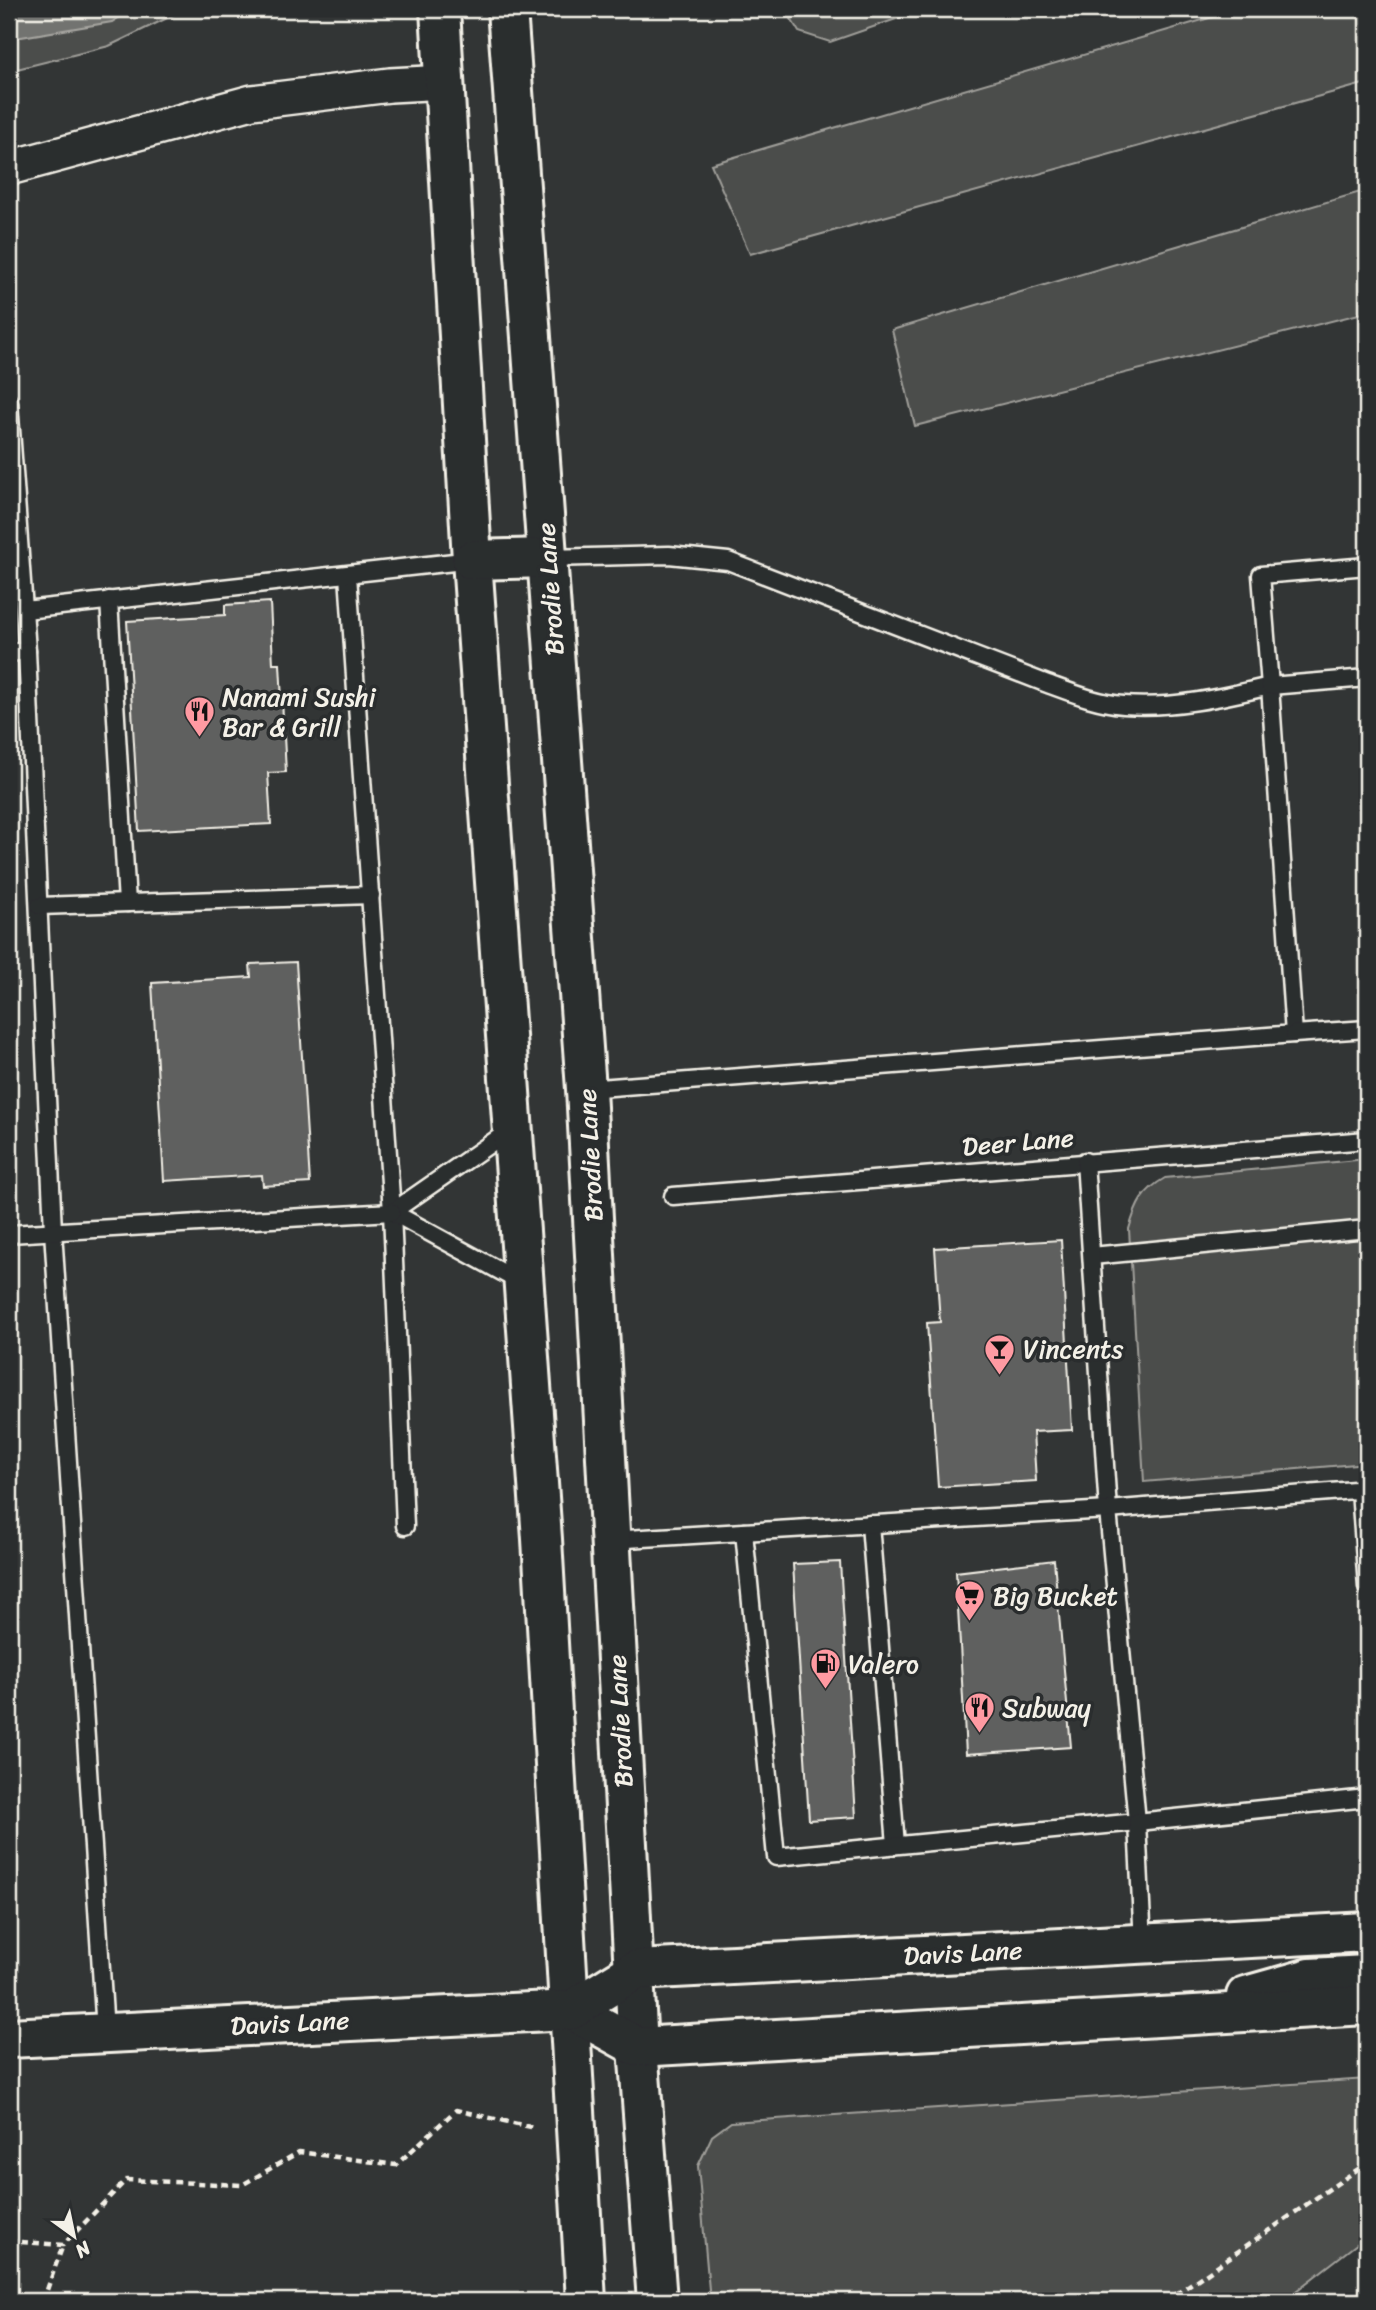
<svg xmlns="http://www.w3.org/2000/svg" width="1376" height="2310" viewBox="0 0 1376 2310" font-family="Sriracha,sans-serif">
	<rect width="100%" height="100%" fill="#323535"/>
	<filter id="ink" filterUnits="userSpaceOnUse"><feTurbulence type="fractalNoise" baseFrequency=".0143" numOctaves="2"/><feDisplacementMap in="SourceGraphic" scale="14" xChannelSelector="R" yChannelSelector="G"/><feConvolveMatrix kernelMatrix="1 2 1 2 8 2 1 2 1" color-interpolation-filters="sRGB"/></filter>
	<g filter="url(#ink)">
		<g fill="#4b4d4c" stroke="#a09f9a" stroke-width="2">
			<polygon points="9,9 186,9 109,46 9,71"/>
			<polygon points="785,9 925,9 830,42 799,32"/>
			<polygon points="1240,9 1367,9 1367,83 750,254 711,164"/>
			<polygon points="1367,190 1367,312 915,426 892,330"/>
			<path d="M1367 1159V1463L1144 1482 1129 1229C1136 1205 1142 1191 1165 1178Z"/>
			<polygon points="1367,2079 1367,2236 1283,2301 710,2301 698,2166 712,2136 731,2122"/>
		</g>
		<polygon fill="#727370" stroke="#a6a5a0" stroke-width="2" points="9,9 132,9 112,22 9,39"/>
		<g fill="#5f605f" stroke="#f4f1e8" stroke-width="2">
			<polygon points="270,602 273,664 280,664 286,772 268,773 271,824 139,831 127,621 225,615 225,605"/>
			<polygon points="296,962 310,1183 263,1186 262,1175 164,1181 152,983 251,977 250,964"/>
			<polygon points="1061,1240 1072,1430 1033,1432 1036,1481 938,1487 927,1323 940,1322 935,1248"/>
			<polygon points="1054,1560 1071,1747 966,1754 956,1572"/>
			<polygon points="840,1562 856,1817 809,1820 793,1564"/>
		</g>
		<g fill="none" stroke-linecap="round" stroke-linejoin="round">
			<defs>
				<g id="lane">
					<polyline points="9,402 27,651 9,653"/>
					<path d="M548 558 669 555 728 561 1045 683C1070 692 1096 703 1124 705 1172 709 1224 697 1270 686L1294 1034 586 1089"/>
					<polyline points="1367,566 1261,575 1270,686 1367,678"/>
					<polyline points="348,575 392,1212 405,1526"/>
					<polyline points="109,600 127,903"/>
					<polyline points="25,610 472,560"/>
					<polyline points="27,651 53,1231 105,2031"/>
					<polyline points="39,906 371,895"/>
					<polyline points="1294,1034 1367,1029"/>
					<polyline points="510,1130 392,1212 522,1283"/>
					<polyline points="673,1196 1367,1140"/>
					<polyline points="9,1234 392,1212"/>
					<polyline points="1092,1256 1367,1229"/>
					<polyline points="1360,1490 1367,1587"/>
					<polyline points="870,1524 896,1845"/>
					<polyline points="744,1532 776,1857 1137,1822 1108,1510 1085,1161"/>
					<polyline points="610,1540 1108,1510 1367,1489"/>
					<polyline points="1143,1944 1137,1822 1367,1798"/>
				</g>
				<polyline id="street" points="9,168 252,102 390,85 446,82"/>
				<g id="secondary">
					<polyline points="440,9 472,560 542,1539 586,2301"/>
					<polyline points="507,9 586,1089 638,2047 657,2301"/>
					<polyline points="472,560 548,558"/>
					<polyline points="1246,1996 1310,1978 1367,1975"/>
					<polyline points="571,2010 638,2047 1367,2005"/>
					<polyline points="9,2038 571,2010 636,1970 1367,1932"/>
				</g>
			</defs>
			<use href="#lane" stroke="#f4f1e8" stroke-width="21"/>
			<use href="#street" stroke="#f4f1e8" stroke-width="38"/>
			<use href="#secondary" stroke="#f4f1e8" stroke-width="44"/>
			<g stroke="#f4f1e8" stroke-width="4.5" stroke-dasharray="7 5" stroke-linecap="butt">
				<polyline points="9,2241 63,2245 126,2180 242,2185 299,2152 396,2165 456,2110 535,2128"/>
				<polyline points="43,2301 63,2245"/>
				<polyline points="1166,2301 1367,2163"/>
			</g>
			<use href="#lane" stroke="#2a2d2e" stroke-width="16"/>
			<use href="#street" stroke="#2a2d2e" stroke-width="33"/>
			<use href="#secondary" stroke="#2a2d2e" stroke-width="38"/>
		</g>
	</g>
	<defs>
		<symbol id="restaurant-pin" viewBox="-11 -11 22 30"><path d="M0 17L-7.5 6A9.5 9.5 0 1 1 7.5 6Z" fill="#ff9aa2" stroke="#2a2d2e"/><path d="M-5-6h1v4h1v-4h1v4h1v-4h1v5L-1.5 .5V6h-2V.5L-5-1ZM5-6V6H3V1.5H1.5Q1.5-4 5-6Z" fill="#111"/></symbol>
		<symbol id="bar-pin" viewBox="-11 -11 22 30"><path d="M0 17L-7.5 6A9.5 9.5 0 1 1 7.5 6Z" fill="#ff9aa2" stroke="#2a2d2e"/><path d="M-6-5H6L.8 .8V4.5H3.5V6h-7V4.5H-.8V.8Z" fill="#111"/></symbol>
		<symbol id="supermarket-pin" viewBox="-11 -11 22 30"><path d="M0 17L-7.5 6A9.5 9.5 0 1 1 7.5 6Z" fill="#ff9aa2" stroke="#2a2d2e"/><path d="M-6-5.5h2.5l.6 2H6L4.5 2H-2.5L-4.4-4H-6ZM-1.5 3.2a1.3 1.3 0 1 0 .1 0ZM3 3.2a1.3 1.3 0 1 0 .1 0Z" fill="#111"/></symbol>
		<symbol id="fuel-pin" viewBox="-11 -11 22 30"><path d="M0 17L-7.5 6A9.5 9.5 0 1 1 7.5 6Z" fill="#ff9aa2" stroke="#2a2d2e"/><path d="M-5.5-6h7V0h2V4h1.3V-2.5L3-4.5l.8-.8L6-3V5H2.5V1h-1V6h-7ZM-4.2-4.7v3.2H.2V-4.7Z" fill="#111"/></symbol>
	</defs>
	<g fill-rule="evenodd">
		<use href="#restaurant-pin" x="182" y="694" width="35" height="47"/>
		<use href="#bar-pin" x="982" y="1332" width="35" height="47"/>
		<use href="#supermarket-pin" x="952" y="1578" width="35" height="47"/>
		<use href="#fuel-pin" x="808" y="1646" width="35" height="47"/>
		<use href="#restaurant-pin" x="962" y="1690" width="35" height="47"/>
	</g>
	<g text-anchor="middle" stroke-width="7" stroke-linejoin="round" paint-order="stroke">
		<g font-size="26" fill="#f4f1e8" stroke="#2a2d2e">
			<text transform="translate(550 589) rotate(-94)" y="9">Brodie Lane</text>
			<text transform="translate(1018 1142) rotate(-5)" y="9">Deer Lane</text>
			<text transform="translate(590 1155) rotate(-93)" y="9">Brodie Lane</text>
			<text transform="translate(620 1721) rotate(-93)" y="9">Brodie Lane</text>
			<text transform="translate(963 1953) rotate(-3)" y="9">Davis Lane</text>
			<text transform="translate(290 2023) rotate(-3)" y="9">Davis Lane</text>
		</g>
		<g font-size="26" fill="#f4f1e8" stroke="#2a2d2e" text-anchor="start">
			<text x="222" y="706">Nanami Sushi<tspan x="222" dy="30">Bar &amp; Grill</tspan></text>
			<text x="1023" y="1358">Vincents</text>
			<text x="993" y="1605">Big Bucket</text>
			<text x="848" y="1673">Valero</text>
			<text x="1002" y="1717">Subway</text>
		</g>
	</g>
	<rect width="1376" height="2310" fill="none" stroke="#2a2d2e" stroke-width="35"/>
	<rect x="18" y="18" width="1341" height="2275" fill="none" stroke="#f4f1e8" stroke-width="2.5" filter="url(#ink)"/>
	<g transform="translate(74 2236) rotate(147)" stroke="#2a2d2e" stroke-width="5" paint-order="stroke">
	<path d="M0-5L12 26L0 18L-12 26Z" fill="#f4f1e8"/>
	<text y="-10" font-size="19" font-weight="bold" text-anchor="middle" fill="#f4f1e8">N</text>
	</g>
</svg>
